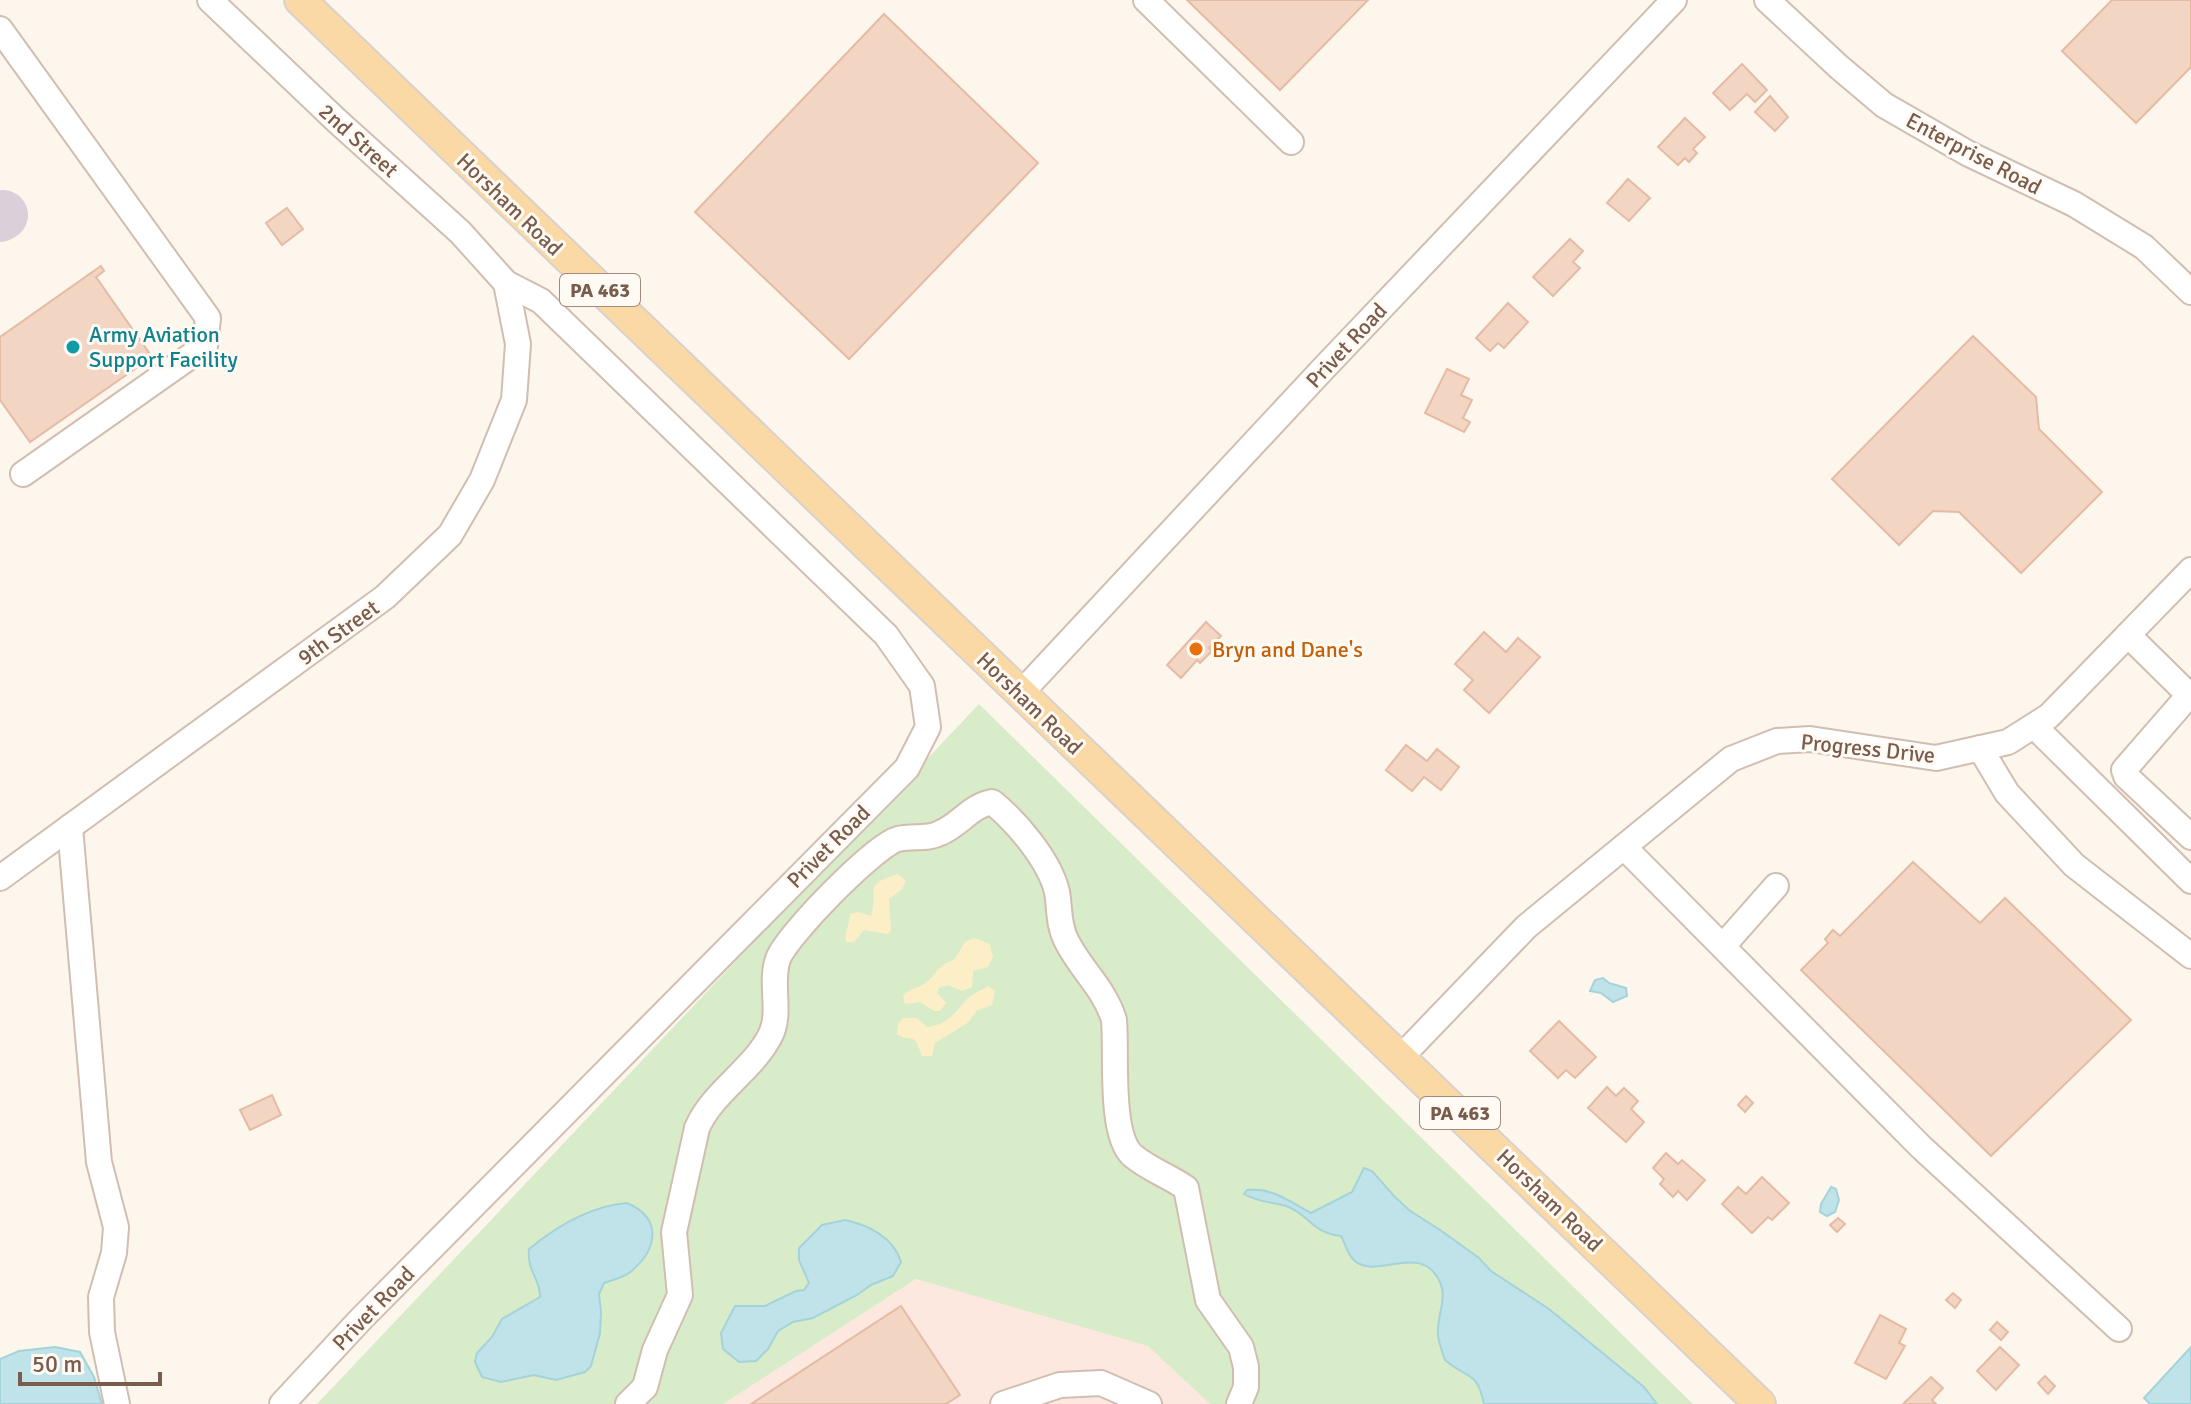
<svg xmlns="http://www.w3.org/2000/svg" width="2191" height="1404" viewBox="0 0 2191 1404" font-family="Signika,sans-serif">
	<rect width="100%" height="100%" fill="#fdf6ec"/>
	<polygon fill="#fde8e0" points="916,1279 1149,1346 1210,1404 723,1404"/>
	<polygon fill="#d8ecc9" points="979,704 1693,1404 1210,1404 1148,1346 916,1279 723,1404 317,1404"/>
	<g fill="#fcefc7">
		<path d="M898 874 906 881 902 889 889 899 891 930 888 934 864 930 854 942H846C844 932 850 924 850 914L858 912 871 916C880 890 860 886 898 874Z"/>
		<path d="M974 938 990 944 993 957 988 967 973 971 972 987 962 991 948 985 939 988 937 992 946 1003 940 1011H934L920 1002 905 1004 903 996C909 988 917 989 925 983 937 975 938 964 954 960L965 942Z"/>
		<path d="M988 986 995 991 992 1005 976 1011 969 1022 935 1043 932 1056H922C912 1028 914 1045 897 1034L898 1024 903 1018H917L927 1027C947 1025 954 1014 966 1000 970 995 982 990 988 986Z"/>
	</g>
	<g fill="#bfe3e8" stroke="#a5d3da" stroke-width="2">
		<polygon points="1603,978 1609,983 1626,988 1627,996 1613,1002 1601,993 1590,991 1595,980"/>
		<path d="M1364 1168 1372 1171 1395 1197 1409 1210 1443 1232 1479 1258 1491 1271 1549 1309 1644 1387 1657 1404H1484C1477 1370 1468 1380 1445 1360 1442 1351 1437 1340 1438 1330 1438 1315 1447 1296 1440 1282 1420 1239 1373 1284 1352 1258 1347 1252 1345 1243 1341 1236 1311 1233 1308 1213 1286 1206 1272 1202 1257 1202 1244 1194L1247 1190C1272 1187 1290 1202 1311 1213L1352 1192Z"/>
		<polygon points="1831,1187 1836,1189 1839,1200 1835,1212 1827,1216 1820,1212 1821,1204"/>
		<path d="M627 1203C664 1219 657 1251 629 1273 622 1278 612 1280 604 1283L599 1294 601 1312 600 1333 591 1366 585 1372 556 1380 534 1375 501 1382 482 1377 475 1362 477 1353 492 1337 502 1319 540 1297C540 1276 527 1274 529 1249 557 1226 590 1206 627 1203Z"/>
		<path d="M845 1220C869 1225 894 1238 901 1262L893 1276 871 1285 857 1295 813 1318 793 1322 778 1331 768 1349 756 1361 739 1362 723 1349 721 1333 735 1306H765L796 1291 804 1290 809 1283 799 1260V1248L822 1225Z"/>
		<polygon points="55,1347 80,1352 94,1377 102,1404 0,1404 0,1359 19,1351"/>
		<polygon points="2191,1347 2191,1404 2150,1404 2144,1398"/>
	</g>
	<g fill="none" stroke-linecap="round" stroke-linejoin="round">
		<polyline stroke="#dbcfda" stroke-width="50" points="0,217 3,215"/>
	</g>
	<g fill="#f3d5c3" stroke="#e6bba3" stroke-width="2">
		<polygon points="1187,0 1368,0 1280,90"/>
		<polygon points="2112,0 2191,0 2191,67 2136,123 2062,51"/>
		<polygon points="884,14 1038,163 849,359 695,212"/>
		<polygon points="1742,64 1767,90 1755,102 1747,94 1730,110 1713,93"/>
		<polygon points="1770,96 1788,117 1775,131 1755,112"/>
		<polygon points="1685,118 1705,137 1693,149 1697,153 1689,162 1685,158 1678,165 1658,147"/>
		<polygon points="1628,179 1650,198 1629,221 1607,203"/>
		<polygon points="287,208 303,229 282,245 266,223"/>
		<polygon points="1570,239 1583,251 1573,262 1580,268 1553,296 1533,277"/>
		<polygon points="101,266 104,271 96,277 152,357 30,442 0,400 0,337"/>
		<polygon points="1508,303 1528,322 1504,348 1498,343 1490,351 1476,338"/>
		<polygon points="1973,336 2036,397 2039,429 2102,492 2021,573 1959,512 1933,511 1899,545 1832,479"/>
		<polygon points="1447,369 1469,379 1461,395 1472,400 1463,418 1470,422 1464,432 1425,413"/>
		<polygon points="1206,622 1221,636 1209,648 1212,651 1200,663 1197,660 1181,678 1167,665"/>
		<polygon points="1484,632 1506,652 1518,638 1540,657 1489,713 1464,690 1473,680 1455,664"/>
		<polygon points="1406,745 1427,761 1437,749 1459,767 1441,790 1424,777 1412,791 1386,770"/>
		<polygon points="1913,862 1980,923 2005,898 2131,1020 1991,1156 1801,970 1828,943 1825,939 1833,930 1840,936"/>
		<polygon points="1559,1021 1596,1057 1575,1078 1566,1070 1558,1078 1530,1051"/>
		<polygon points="1607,1087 1616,1096 1624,1088 1638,1101 1631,1109 1644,1122 1626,1142 1588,1108"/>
		<polygon points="272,1095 281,1115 250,1130 240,1110"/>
		<polygon points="1746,1096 1753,1103 1745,1112 1738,1105"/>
		<polygon points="1666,1153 1678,1164 1682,1160 1705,1180 1687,1200 1678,1191 1673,1197 1660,1184 1664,1179 1653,1168"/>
		<polygon points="1762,1177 1789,1203 1772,1220 1768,1217 1752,1233 1722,1204 1738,1187 1746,1194"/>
		<polygon points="1838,1218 1845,1224 1837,1232 1830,1225"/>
		<polygon points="1953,1293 1961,1300 1955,1308 1946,1300"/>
		<polygon points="901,1306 960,1395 946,1404 751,1404"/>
		<polygon points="1880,1315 1906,1329 1899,1343 1905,1346 1886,1379 1855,1363"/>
		<polygon points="1997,1322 2008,1332 2001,1340 1990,1330"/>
		<polygon points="2000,1347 2019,1365 1996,1390 1977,1371"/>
		<polygon points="2045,1376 2055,1386 2048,1394 2038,1383"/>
		<polygon points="1931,1377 1943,1388 1932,1400 1936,1404 1903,1404"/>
	</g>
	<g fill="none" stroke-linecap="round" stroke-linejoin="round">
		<defs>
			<g id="minor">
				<polyline points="210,0 336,120 460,232 506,283 541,301 886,635 922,686 928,727 907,768 361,1319 282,1404"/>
				<polyline points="1146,0 1291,142"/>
				<polyline points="1767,0 1839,67 1884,105 1969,154 2074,204 2144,247 2191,292"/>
				<polyline points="0,29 208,318 205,346 23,474"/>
				<polyline points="2128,635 2191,697"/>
				<polyline points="2191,693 2124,770 2126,776 2191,837"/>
				<polyline points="1020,694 1323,369 1674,0"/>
				<polyline points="2034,726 2191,881"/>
				<polyline points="1980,748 2007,793 2074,865 2191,956"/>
				<polyline points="70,827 99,1162 116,1227 114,1253 101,1297 102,1332 117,1404"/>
				<polyline points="1624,847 1921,1147 2119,1329"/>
				<polyline points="0,878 385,597 450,535 482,480 514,400 518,344 506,283"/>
				<polyline points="1723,946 1776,886"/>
				<polyline points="1401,1057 1526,927 1731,759 1777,741 1810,739 1936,758 2008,742 2049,716 2191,570"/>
				<path d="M628 1404 645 1387 655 1350 680 1295 674 1232 697 1128C712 1093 750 1072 769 1038 783 1014 769 984 778 959 786 936 875 845 898 839 912 835 927 840 940 833 960 825 970 806 992 802 1016 821 1050 861 1057 892 1060 909 1058 924 1066 940 1080 969 1105 989 1114 1020 1117 1052 1109 1133 1132 1155 1148 1169 1169 1176 1186 1188L1208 1300 1241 1347 1246 1367V1387L1239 1404"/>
				<polyline points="1003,1404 1060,1385 1101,1383 1149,1404"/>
			</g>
			<polyline id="major" points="300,0 1760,1404"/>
		</defs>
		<use href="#minor" stroke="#d1beb0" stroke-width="28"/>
		<use href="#major" stroke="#dad1cd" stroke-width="34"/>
		<use href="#minor" stroke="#fff" stroke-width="24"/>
		<use href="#major" stroke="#fbd9a5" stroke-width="30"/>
	</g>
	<circle fill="#0f9aa8" stroke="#fffaf3" stroke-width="3" cx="73" cy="347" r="8"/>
	<circle fill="#e8710a" stroke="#fffaf3" stroke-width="3" cx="1196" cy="649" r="8"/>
	<g text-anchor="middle" stroke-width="6" stroke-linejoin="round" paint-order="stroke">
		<g fill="#fffaf3" stroke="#a28b7f" stroke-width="2">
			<rect x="560" y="274" width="80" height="32" rx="6"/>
			<rect x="1420" y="1097" width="80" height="32" rx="6"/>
		</g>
		<g font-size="20" font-weight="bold" fill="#7a5c4d">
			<text x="600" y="297">PA 463</text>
			<text x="1460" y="1120">PA 463</text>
		</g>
		<g font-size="22" fill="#7a5c4d" stroke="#fffaf3">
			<text transform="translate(359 140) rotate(42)" y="8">2nd Street</text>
			<text transform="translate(1974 153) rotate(28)" y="8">Enterprise Road</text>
			<text transform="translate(510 204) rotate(44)" y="8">Horsham Road</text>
			<text transform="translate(1346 345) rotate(-47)" y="8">Privet Road</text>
			<text transform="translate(338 632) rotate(-36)" y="8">9th Street</text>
			<text transform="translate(1030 703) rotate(44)" y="8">Horsham Road</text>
			<text transform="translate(1868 748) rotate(6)" y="8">Progress Drive</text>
			<text transform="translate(828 846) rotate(-45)" y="8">Privet Road</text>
			<text transform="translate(1550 1200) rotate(44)" y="8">Horsham Road</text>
			<text transform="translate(373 1308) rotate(-46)" y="8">Privet Road</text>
		</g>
		<g font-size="22" fill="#0d838f" stroke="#fffaf3" text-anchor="start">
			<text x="89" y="342">Army Aviation<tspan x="89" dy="25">Support Facility</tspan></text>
		</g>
		<g font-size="22" fill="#c56008" stroke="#fffaf3" text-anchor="start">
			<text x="1212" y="657">Bryn and Dane's</text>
		</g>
	</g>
	<path d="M20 1372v12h140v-12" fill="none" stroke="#7a5c4d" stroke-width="4"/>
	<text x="32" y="1372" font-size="24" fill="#7a5c4d" stroke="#fffaf3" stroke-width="6" paint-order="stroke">50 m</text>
</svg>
